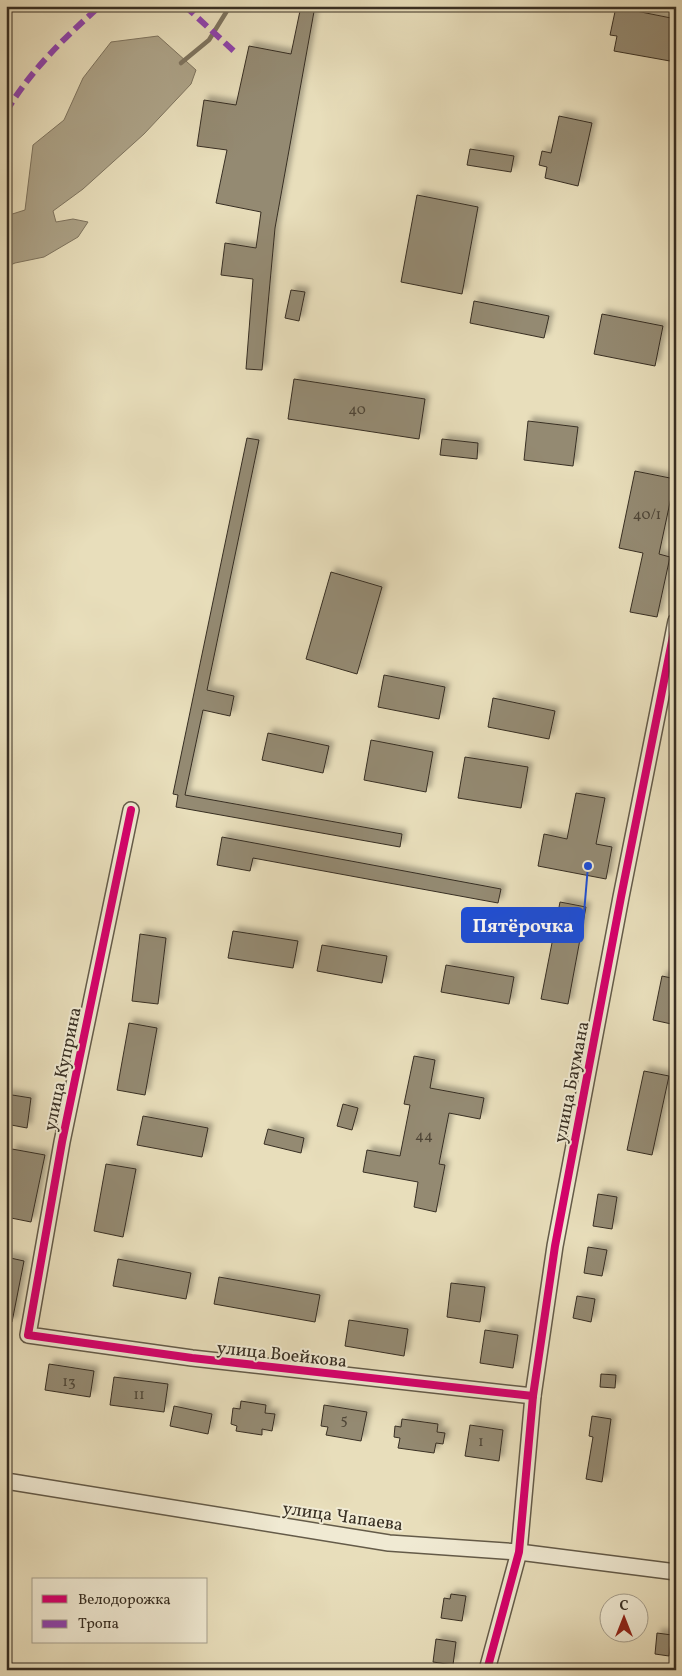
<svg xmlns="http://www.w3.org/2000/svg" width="682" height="1676" viewBox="0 0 682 1676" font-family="Vollkorn,serif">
	<defs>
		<filter id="shadow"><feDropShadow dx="4.5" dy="-4.5" stdDeviation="2.5" flood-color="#0004"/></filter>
	</defs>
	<rect width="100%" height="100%" fill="#e8debb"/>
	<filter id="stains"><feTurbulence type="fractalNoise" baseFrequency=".004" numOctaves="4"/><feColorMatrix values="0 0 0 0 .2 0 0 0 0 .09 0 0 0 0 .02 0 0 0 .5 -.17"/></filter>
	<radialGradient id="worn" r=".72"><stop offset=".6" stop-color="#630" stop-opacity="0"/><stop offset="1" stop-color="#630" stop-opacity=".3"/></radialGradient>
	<polygon fill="#aca287" stroke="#7e745f" points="158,36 196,70 191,84 144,134 83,189 53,211 56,222 73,219 88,222 78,237 44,257 15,263 6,267 6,216 25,210 33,145 64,120 83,78 111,42"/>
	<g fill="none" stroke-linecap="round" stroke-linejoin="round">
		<polyline stroke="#7e745f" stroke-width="4.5" points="181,63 209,40 230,6"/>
	</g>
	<g fill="#948a72" stroke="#382f23" filter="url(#shadow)">
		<polygon points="301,6 315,6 275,228 262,370 246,369 253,279 221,275 225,243 256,248 261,212 216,203 227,150 197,146 204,100 236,105 249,46 291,54"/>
		<polygon points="616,7 676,19 676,48 673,47 670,61 614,51 617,36 610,35"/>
		<polygon points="559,116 592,123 578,186 545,178 547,167 539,165 542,151 551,153"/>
		<polygon points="470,149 514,156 511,172 467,165"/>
		<polygon points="417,195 478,207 462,294 401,282"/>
		<polygon points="291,290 305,292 299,321 285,318"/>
		<polygon points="474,301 549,316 544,338 470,323"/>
		<polygon points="602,314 663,326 655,366 594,354"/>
		<polygon points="294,379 425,399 419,439 288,419"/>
		<polygon points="528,421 578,427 573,466 524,460"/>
		<polygon points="247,438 259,440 207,690 234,696 230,716 203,710 185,795 402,834 400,847 176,807 178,795 173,794"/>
		<polygon points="442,439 478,443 477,459 440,455"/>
		<polygon points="635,471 675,479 659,554 670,557 657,617 630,612 643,553 619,548"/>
		<polygon points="331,572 382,587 357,674 306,659"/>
		<polygon points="384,675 445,687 439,719 378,707"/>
		<polygon points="493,698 555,711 549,739 488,727"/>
		<polygon points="268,733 329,746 323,773 262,760"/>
		<polygon points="371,740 433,752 426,792 364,780"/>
		<polygon points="465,757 528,767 521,808 458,798"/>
		<polygon points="576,793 605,798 596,844 612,847 606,879 538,866 544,834 567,839"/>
		<polygon points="222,837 501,889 498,903 253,858 250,871 217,865"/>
		<polygon points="560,902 586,907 568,1004 541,999"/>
		<polygon points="233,931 298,941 293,968 228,958"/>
		<polygon points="140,934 166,938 158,1004 132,1001"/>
		<polygon points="322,945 387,956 382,983 317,971"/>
		<polygon points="446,965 514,977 509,1004 441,992"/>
		<polygon points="662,976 676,979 676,1025 653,1020"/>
		<polygon points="129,1023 157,1028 145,1095 117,1090"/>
		<polygon points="414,1056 435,1060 430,1088 484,1098 480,1119 449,1113 439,1164 445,1165 436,1212 414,1207 418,1182 363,1172 367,1150 400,1156 410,1105 404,1104"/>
		<polygon points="644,1071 669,1076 652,1155 627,1150"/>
		<polygon points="6,1094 31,1098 27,1128 6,1124"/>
		<polygon points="343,1104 358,1108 352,1130 337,1126"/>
		<polygon points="143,1116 208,1128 202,1157 137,1145"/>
		<polygon points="268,1129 304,1138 301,1153 264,1144"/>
		<polygon points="12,1149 45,1155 31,1222 6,1217 6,1178"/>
		<polygon points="106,1164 136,1169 123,1237 94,1231"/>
		<polygon points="598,1194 617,1197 612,1229 593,1226"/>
		<polygon points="588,1247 607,1250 602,1276 584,1273"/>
		<polygon points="6,1257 24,1261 12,1322 6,1322"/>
		<polygon points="118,1259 191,1273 186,1299 113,1286"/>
		<polygon points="219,1277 320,1295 315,1322 214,1304"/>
		<polygon points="451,1283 485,1287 480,1322 447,1317"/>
		<polygon points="577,1296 595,1299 591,1322 573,1318"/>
		<polygon points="349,1320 408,1329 404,1356 345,1346"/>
		<polygon points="485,1330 518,1335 513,1368 480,1363"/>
		<polygon points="49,1364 94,1371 90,1397 45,1390"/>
		<polygon points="601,1374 616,1375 615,1388 600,1387"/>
		<polygon points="114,1377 168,1384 164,1412 110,1405"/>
		<polygon points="241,1401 266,1405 265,1413 275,1414 272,1431 262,1429 262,1435 236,1431 237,1426 231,1424 233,1408 240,1409"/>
		<polygon points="324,1405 367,1412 361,1441 326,1435 328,1427 321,1426"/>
		<polygon points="174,1406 212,1414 208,1434 170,1426"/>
		<polygon points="592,1416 611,1419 602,1482 586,1479 593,1437 589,1436"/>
		<polygon points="402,1419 438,1424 437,1432 445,1433 443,1444 436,1443 434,1453 398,1448 400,1438 394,1437 395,1426 401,1427"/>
		<polygon points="470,1425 503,1430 499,1461 465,1456"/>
		<polygon points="451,1594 466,1596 462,1621 441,1618 444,1598 450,1599"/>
		<polygon points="657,1633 672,1635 669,1656 655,1654"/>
		<polygon points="436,1639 456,1642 453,1665 433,1662"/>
	</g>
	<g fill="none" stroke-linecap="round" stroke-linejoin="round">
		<defs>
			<g id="minor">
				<polyline points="131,810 62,1142 28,1335 192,1358 533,1396"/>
				<polyline points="6,1481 389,1543 519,1552 676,1572"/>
				<polyline points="487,1670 519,1552 533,1396 555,1246 621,897 676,621"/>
			</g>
		</defs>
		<use href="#minor" stroke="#645b49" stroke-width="18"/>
		<use href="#minor" stroke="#f0ead3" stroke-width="15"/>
		<g stroke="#8e44ad" stroke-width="6" stroke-dasharray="12 6" stroke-linecap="butt">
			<polyline points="185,6 237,54"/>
			<path d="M6 112C30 71 64 38 100 6"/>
		</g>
		<defs>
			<g id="cycleway">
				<polyline points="131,810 62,1142 28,1335 192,1358 533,1396"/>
				<polyline points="487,1670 519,1552 533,1396 555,1246 621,897 676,621"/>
			</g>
		</defs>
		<use href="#cycleway" stroke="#f0ead3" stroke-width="11"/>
		<use href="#cycleway" stroke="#d6006c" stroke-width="8"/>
	</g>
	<g text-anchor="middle" stroke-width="4" stroke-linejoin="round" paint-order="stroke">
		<g font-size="15" fill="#4f4637">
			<text x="357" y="414">40</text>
			<text x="647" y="519">40/1</text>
			<text x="424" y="1140">44</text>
			<text x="69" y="1386">13</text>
			<text x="139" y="1399">11</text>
			<text x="344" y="1424">5</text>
			<text x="481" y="1446">1</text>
		</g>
		<g font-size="18" fill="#382f23" stroke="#f0ead3">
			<text transform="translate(62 1069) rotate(-78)" y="6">улица Куприна</text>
			<text transform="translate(571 1082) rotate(-79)" y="6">улица Баумана</text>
			<text transform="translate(282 1354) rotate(6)" y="6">улица Воейкова</text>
			<text transform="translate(343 1516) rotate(8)" y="6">улица Чапаева</text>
		</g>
	</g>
	<path fill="none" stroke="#1d4ed8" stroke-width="2" d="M588 866L583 925"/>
	<circle fill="#1d4ed8" stroke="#f0ead3" stroke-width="2" cx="588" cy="866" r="5"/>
	<rect fill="#1d4ed8" stroke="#1d4ed8" stroke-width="2" x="462" y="908" width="121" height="34" rx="5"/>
	<g font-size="19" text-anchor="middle" font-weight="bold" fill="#fff">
		<text x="523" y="932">Пятёрочка</text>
	</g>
	<rect width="682" height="1676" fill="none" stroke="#e8debb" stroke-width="25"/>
	<rect x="8" y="8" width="667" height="1661" fill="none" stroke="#382f23" stroke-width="2.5"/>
	<rect x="12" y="12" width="657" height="1651" fill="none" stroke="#382f23"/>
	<rect x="32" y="1578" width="175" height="65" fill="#f0ead3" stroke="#a69f8d"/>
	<rect x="42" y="1595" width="25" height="8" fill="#d6006c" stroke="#a69f8d"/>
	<text x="78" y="1604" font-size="15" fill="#382f23">Велодорожка</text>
	<rect x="42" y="1620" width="25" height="8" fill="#8e44ad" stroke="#a69f8d"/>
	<text x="78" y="1628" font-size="15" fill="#382f23">Тропа</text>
	<g transform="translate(624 1618)"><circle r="24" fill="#f0ead3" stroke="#a69f8d"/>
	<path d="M0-4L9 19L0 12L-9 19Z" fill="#8f2418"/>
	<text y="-8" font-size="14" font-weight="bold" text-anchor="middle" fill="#382f23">С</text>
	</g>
	<rect width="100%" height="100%" filter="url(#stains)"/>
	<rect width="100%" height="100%" fill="url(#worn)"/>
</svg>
